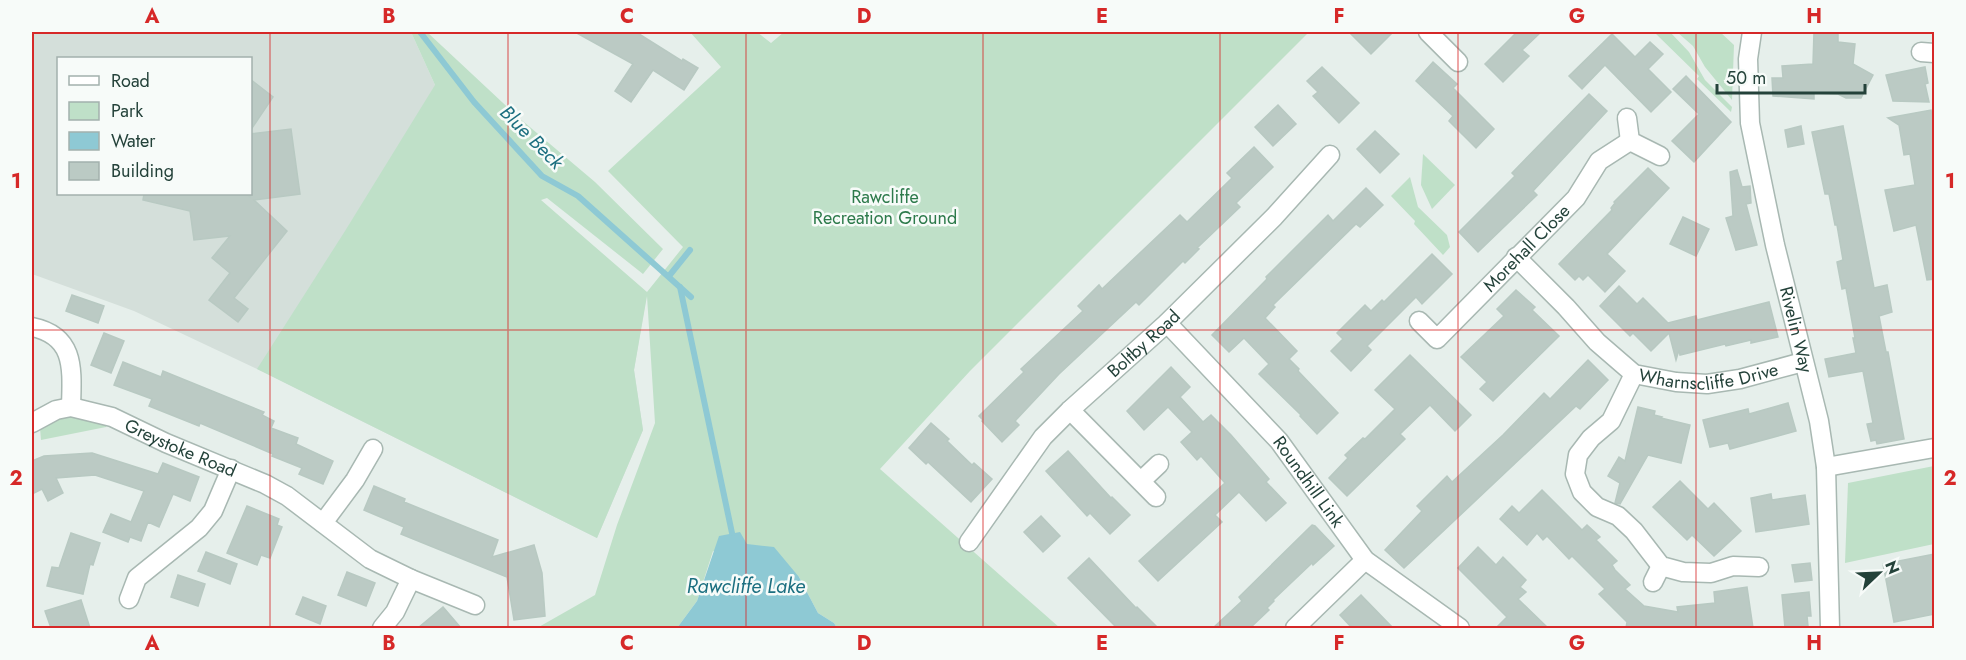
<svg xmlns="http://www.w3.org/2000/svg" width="1966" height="660" viewBox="0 0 1966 660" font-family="Jost,sans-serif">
	<rect width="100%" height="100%" fill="#e6efeb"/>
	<path fill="#d4dfda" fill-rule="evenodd" d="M32 32H411L435 85 540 200 647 293 634 370 643 430 597 538 257 369 134 311 32 274ZM58 58H250V194H58Z"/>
	<g fill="#bfe0c8">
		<polygon points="411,32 427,32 518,117 595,182 663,249 643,274 547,198 541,200 647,292 683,247 608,171 721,67 690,32 757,32 771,43 784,32 1309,32 970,371 880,469 1060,628 837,628 834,623 818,613 799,577 713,551 697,601 677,628 537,628 595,595 617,525 655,423 647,296 634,370 643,430 597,538 257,369 345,231 435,85"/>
		<polygon points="1654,32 1670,32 1689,52 1705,80 1732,107 1731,112 1697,79 1699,76"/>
		<polygon points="1677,32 1720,32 1734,45 1732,100 1705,67 1693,46"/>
		<polygon points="1423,154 1455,185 1432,209 1421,185"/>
		<polygon points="1410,177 1418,207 1447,235 1450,247 1443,255 1414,224 1415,221 1391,196"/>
		<polygon points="67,415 108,422 106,427 41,440 40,428 56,419"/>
		<polygon points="1934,466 1934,544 1845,563 1848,483"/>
	</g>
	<polygon fill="#8ec9d4" points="740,532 747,544 774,547 799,577 818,613 834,623 837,628 677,628 697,601 719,536"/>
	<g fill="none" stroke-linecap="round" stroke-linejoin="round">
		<g stroke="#8ec9d4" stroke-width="6">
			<polyline points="420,32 474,102 542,176 578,196 691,297"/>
			<polyline points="669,276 690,250"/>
			<polyline points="680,287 732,533"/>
		</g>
	</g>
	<g fill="#bbcac4" stroke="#b8c9c2" stroke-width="1.5">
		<polygon points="575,32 636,32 682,61 683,59 698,68 684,90 653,70 631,102 615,91 633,64"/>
		<polygon points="1349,32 1393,32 1371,54"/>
		<polygon points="1517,32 1541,32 1522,50 1529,56 1503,82 1485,64"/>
		<polygon points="1814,32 1838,32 1838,42 1855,44 1853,64 1873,75 1861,98 1846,98 1838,94 1814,93 1814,99 1773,96 1772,78 1783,78 1782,66 1813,64"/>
		<polygon points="1612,34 1635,57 1650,42 1663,54 1648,69 1671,92 1651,112 1605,65 1582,89 1569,76"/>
		<polygon points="1433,62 1457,84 1453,88 1494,129 1476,148 1449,121 1453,116 1416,81"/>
		<polygon points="1322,67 1359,103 1339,123 1313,96 1318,92 1307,81"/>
		<polygon points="1925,67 1928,83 1925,84 1929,102 1893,101 1886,75"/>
		<polygon points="1686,76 1731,122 1694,162 1672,141 1699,114 1673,89"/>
		<polygon points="250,79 273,97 250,131"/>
		<polygon points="1589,94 1607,111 1533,191 1537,195 1478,252 1459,232 1515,176 1512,173"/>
		<polygon points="1278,105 1296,124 1273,146 1255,127"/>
		<polygon points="1931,110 1935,130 1935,279 1927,280 1916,225 1894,231 1885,190 1915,185 1910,154 1904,155 1899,125 1888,118"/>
		<polygon points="1801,126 1804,144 1788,147 1785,130"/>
		<polygon points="1843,126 1874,288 1887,285 1892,312 1879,316 1886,352 1888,352 1904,439 1877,444 1876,440 1871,441 1867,424 1873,423 1863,371 1829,377 1825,359 1856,353 1853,338 1855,338 1846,288 1842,289 1837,262 1843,260 1837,225 1835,225 1829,194 1825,194 1812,132"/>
		<polygon points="291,129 300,194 254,200 287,231 234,298 248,309 238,322 209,300 230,273 212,258 230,236 194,240 190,211 143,200 144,194 246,194 250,197 250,134"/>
		<polygon points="1375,131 1399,154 1380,173 1357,149"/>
		<polygon points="1254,147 1273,167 1236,203 1240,207 1197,248 1199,249 1185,263 1183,261 1139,305 1136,302 1059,374 1015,421 1019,425 1002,442 982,421 983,420 979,416 1024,372 1021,369 1083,311 1078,306 1099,285 1102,289 1180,215 1187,222 1232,178 1227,173"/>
		<polygon points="1648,168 1669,188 1607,254 1625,271 1605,292 1588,275 1583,280 1579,276 1575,280 1559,264 1612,210 1611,208 1615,203 1614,202"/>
		<polygon points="1737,170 1742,187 1750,186 1751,203 1746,204 1757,245 1736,250 1726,218 1733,216 1730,172"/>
		<polygon points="1366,188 1383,205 1360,227 1356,224 1273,305 1275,307 1265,318 1297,351 1289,359 1299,369 1298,371 1338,413 1317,434 1300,416 1301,415 1259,374 1269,364 1244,338 1229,352 1212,335 1267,279 1266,277 1328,215 1333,221"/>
		<polygon points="1683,217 1709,229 1696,256 1670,244"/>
		<polygon points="1432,254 1452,274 1422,304 1416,297 1367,346 1371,350 1351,371 1331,351 1343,339 1337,333 1365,305 1371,311 1382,300 1384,302"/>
		<polygon points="1619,286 1637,304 1643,298 1668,323 1696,316 1697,320 1769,302 1778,337 1751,343 1751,340 1726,346 1725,344 1680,355 1679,350 1676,360 1669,333 1651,351 1633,333 1630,336 1600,306"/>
		<polygon points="1516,290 1535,307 1532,310 1559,336 1493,401 1480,389 1487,382 1461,357 1504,316 1497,309"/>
		<polygon points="72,295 104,306 98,323 66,311"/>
		<polygon points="104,333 124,341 111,373 91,365"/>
		<polygon points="1410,355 1471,415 1455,431 1430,405 1400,434 1405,439 1347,496 1329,478 1348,458 1345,455 1363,438 1365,439 1395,409 1375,390"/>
		<polygon points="1588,360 1608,380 1580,409 1576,406 1404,568 1385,550 1422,511 1417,506 1447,476 1452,482 1503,435 1544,393 1550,399"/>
		<polygon points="123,362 161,377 163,371 264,412 262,415 274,421 271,428 298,438 296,444 333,461 323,484 299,474 302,468 272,456 273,454 200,423 199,426 149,406 152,399 114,385"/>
		<polygon points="1171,367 1190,387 1180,397 1203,422 1211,415 1231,435 1269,479 1266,482 1286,503 1266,521 1239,492 1215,515 1222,522 1158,581 1139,561 1225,483 1201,456 1197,460 1181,442 1192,432 1168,407 1144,430 1127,411"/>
		<polygon points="1788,403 1796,431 1730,449 1728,443 1710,447 1703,420 1748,409 1749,414"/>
		<polygon points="1638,407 1655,411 1654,415 1662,417 1661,418 1690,425 1681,463 1648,455 1620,504 1615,503 1620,483 1608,476 1619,457 1625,461"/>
		<polygon points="931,423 949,439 947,441 972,465 974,463 992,479 971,502 928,462 926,464 909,448"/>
		<polygon points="1068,451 1111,498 1112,497 1130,515 1110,534 1090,513 1087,516 1046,471"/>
		<polygon points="92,453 158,474 163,463 199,477 190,501 173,494 159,527 148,522 141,541 130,537 128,542 103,532 111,514 131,522 144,491 95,475 56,478 63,493 48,501 42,489 32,494 32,461 44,456"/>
		<polygon points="1680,481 1708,509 1714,503 1741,531 1714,556 1692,535 1687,540 1653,507"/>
		<polygon points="374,486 405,499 404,502 498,540 492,557 534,545 542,573 545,616 514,620 507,577 401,534 404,527 364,510"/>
		<polygon points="1542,490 1582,530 1587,525 1600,537 1596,540 1617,561 1612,565 1615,570 1630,585 1625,589 1644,606 1678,612 1677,607 1715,603 1714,592 1747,587 1753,628 1626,628 1627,622 1599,594 1605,589 1572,556 1569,559 1547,536 1543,540 1537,533 1527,545 1500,519 1512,506 1519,513"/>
		<polygon points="1771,494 1772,500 1805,495 1809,524 1756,532 1751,498"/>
		<polygon points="247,506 279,519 277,525 282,527 270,558 261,555 257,565 227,553"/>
		<polygon points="1041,516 1060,536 1043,552 1024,532"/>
		<polygon points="1312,525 1315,526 1334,546 1313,565 1312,563 1273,600 1274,601 1267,608 1269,610 1250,628 1213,628 1242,601 1239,597"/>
		<polygon points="71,533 100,543 93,565 90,564 83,594 47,586 52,567 59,568"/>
		<polygon points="1478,547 1496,565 1503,557 1526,580 1520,587 1526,592 1518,599 1548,628 1496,628 1507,617 1458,568"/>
		<polygon points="206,552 237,564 230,584 198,571"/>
		<polygon points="1935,554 1935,614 1894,622 1883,564"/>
		<polygon points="1089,558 1136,608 1137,607 1158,628 1117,628 1068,578"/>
		<polygon points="1810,563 1812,580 1795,582 1792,565"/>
		<polygon points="347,572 375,583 366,606 338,595"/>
		<polygon points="178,575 205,584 198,606 171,597"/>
		<polygon points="1809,592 1811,616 1807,616 1808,626 1785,628 1782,595"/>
		<polygon points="1361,595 1393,628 1352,628 1340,615"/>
		<polygon points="303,597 326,606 320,624 296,614"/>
		<polygon points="81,600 90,628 51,628 45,611"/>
		<polygon points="443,607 461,628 418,628"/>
	</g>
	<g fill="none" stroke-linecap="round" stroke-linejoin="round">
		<defs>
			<g id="minor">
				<polyline points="1428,32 1458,62"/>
				<path id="s1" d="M1752 32 1748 59 1750 123 1775 245 1819 421 1826 467 1830 628"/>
				<polyline points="1921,52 1934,53"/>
				<polyline points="1627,118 1630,141 1660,156"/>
				<path id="s2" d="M1516 257 1566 307 1597 342 1634 374 1676 382 1707 384 1740 379 1803 362"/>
				<path id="s3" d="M1419 321 1437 339 1576 198 1599 161 1630 141"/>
				<path id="s4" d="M1167 323 1279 441 1365 560 1460 628"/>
				<path d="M32 327C76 336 72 370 71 407"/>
				<polyline points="1634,374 1611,421 1591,438 1578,455 1575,474 1582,492 1597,507 1618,516 1634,531 1661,566 1683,572 1711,573 1733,566 1759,567"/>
				<polyline points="1070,410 1156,497"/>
				<path id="s5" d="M32 423 56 410 71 407 112 417 166 443 265 484 287 496 370 559 411 579 475 605"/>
				<polyline points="1826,467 1934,448"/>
				<polyline points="1141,481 1159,464"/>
				<polyline points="323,523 355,480 373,449"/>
				<path id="s6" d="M969 542 1043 437 1070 410 1167 323 1274 217 1330 155"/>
				<polyline points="1653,582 1661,566"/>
				<polyline points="129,599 137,578 199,528 213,511 231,469"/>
				<polyline points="382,628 395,612 411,579"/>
				<polyline points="1295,628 1365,560"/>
			</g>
		</defs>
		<use href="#minor" stroke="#a8b8b2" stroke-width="21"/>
		<use href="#minor" stroke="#fff" stroke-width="18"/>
	</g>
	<path fill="none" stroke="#d62828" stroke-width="1.5" stroke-opacity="0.55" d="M270 32V628M508 32V628M746 32V628M983 32V628M1220 32V628M1458 32V628M1696 32V628M32 330H1934"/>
	<g text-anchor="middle" stroke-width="5" stroke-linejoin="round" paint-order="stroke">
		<g font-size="18" fill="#2d7a4b" stroke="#f7fbf9">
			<text x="885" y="203">Rawcliffe<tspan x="885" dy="21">Recreation Ground</tspan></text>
		</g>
		<g font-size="18" fill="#24423a" stroke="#f7fbf9">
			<text dy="6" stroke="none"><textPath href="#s3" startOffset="153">Morehall Close</textPath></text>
			<text dy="6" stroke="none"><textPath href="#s1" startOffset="303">Rivelin Way</textPath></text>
			<text dy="6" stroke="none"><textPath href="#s6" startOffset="266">Boltby Road</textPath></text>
			<text dy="6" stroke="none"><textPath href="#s2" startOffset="242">Wharnscliffe Drive</textPath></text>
			<text dy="6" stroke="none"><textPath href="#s5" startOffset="160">Greystoke Road</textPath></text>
			<text dy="6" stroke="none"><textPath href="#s4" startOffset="213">Roundhill Link</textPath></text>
		</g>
		<g font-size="20" font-style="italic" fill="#1c6f80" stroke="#f7fbf9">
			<text transform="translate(532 137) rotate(45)" y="7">Blue Beck</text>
			<text x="746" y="593">Rawcliffe Lake</text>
		</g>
	</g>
	<rect width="1966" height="660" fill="none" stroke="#f7fbf9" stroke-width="66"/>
	<rect x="57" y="57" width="195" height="138" fill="#f7fbf9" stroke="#a3b1ad" stroke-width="1.5"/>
	<rect x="69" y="76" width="30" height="9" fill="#ffffff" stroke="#a3b1ad" stroke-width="1.5"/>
	<text x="111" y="87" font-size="18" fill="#24423a">Road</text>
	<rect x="69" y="102" width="30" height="18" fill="#bfe0c8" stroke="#a3b1ad" stroke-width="1.5"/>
	<text x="111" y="117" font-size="18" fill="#24423a">Park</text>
	<rect x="69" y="132" width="30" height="18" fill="#8ec9d4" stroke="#a3b1ad" stroke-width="1.5"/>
	<text x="111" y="147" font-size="18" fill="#24423a">Water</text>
	<rect x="69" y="162" width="30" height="18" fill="#bbcac4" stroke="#a3b1ad" stroke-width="1.5"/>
	<text x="111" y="177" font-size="18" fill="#24423a">Building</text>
	<g transform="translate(1879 573) rotate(67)" stroke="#f7fbf9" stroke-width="4.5" paint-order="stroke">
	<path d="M0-4.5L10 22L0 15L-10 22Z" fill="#24423a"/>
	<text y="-9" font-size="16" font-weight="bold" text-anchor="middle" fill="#24423a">N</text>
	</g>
	<path d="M1717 84v9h148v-9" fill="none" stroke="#24423a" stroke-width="3"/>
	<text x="1726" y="84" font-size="18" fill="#24423a" stroke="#f7fbf9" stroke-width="4.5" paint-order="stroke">50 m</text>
	<rect x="33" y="33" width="1900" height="594" fill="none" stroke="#d62828" stroke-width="2"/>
	<g font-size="20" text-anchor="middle" font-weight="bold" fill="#d62828">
		<text x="152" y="23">A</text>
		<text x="389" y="23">B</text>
		<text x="627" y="23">C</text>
		<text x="864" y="23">D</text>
		<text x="1102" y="23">E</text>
		<text x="1339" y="23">F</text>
		<text x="1577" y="23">G</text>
		<text x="1814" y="23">H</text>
		<text x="16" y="188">1</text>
		<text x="1950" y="188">1</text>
		<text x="16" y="485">2</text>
		<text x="1950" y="485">2</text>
		<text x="152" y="650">A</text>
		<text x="389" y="650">B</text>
		<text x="627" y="650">C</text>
		<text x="864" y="650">D</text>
		<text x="1102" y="650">E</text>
		<text x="1339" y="650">F</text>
		<text x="1577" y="650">G</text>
		<text x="1814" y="650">H</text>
	</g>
</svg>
